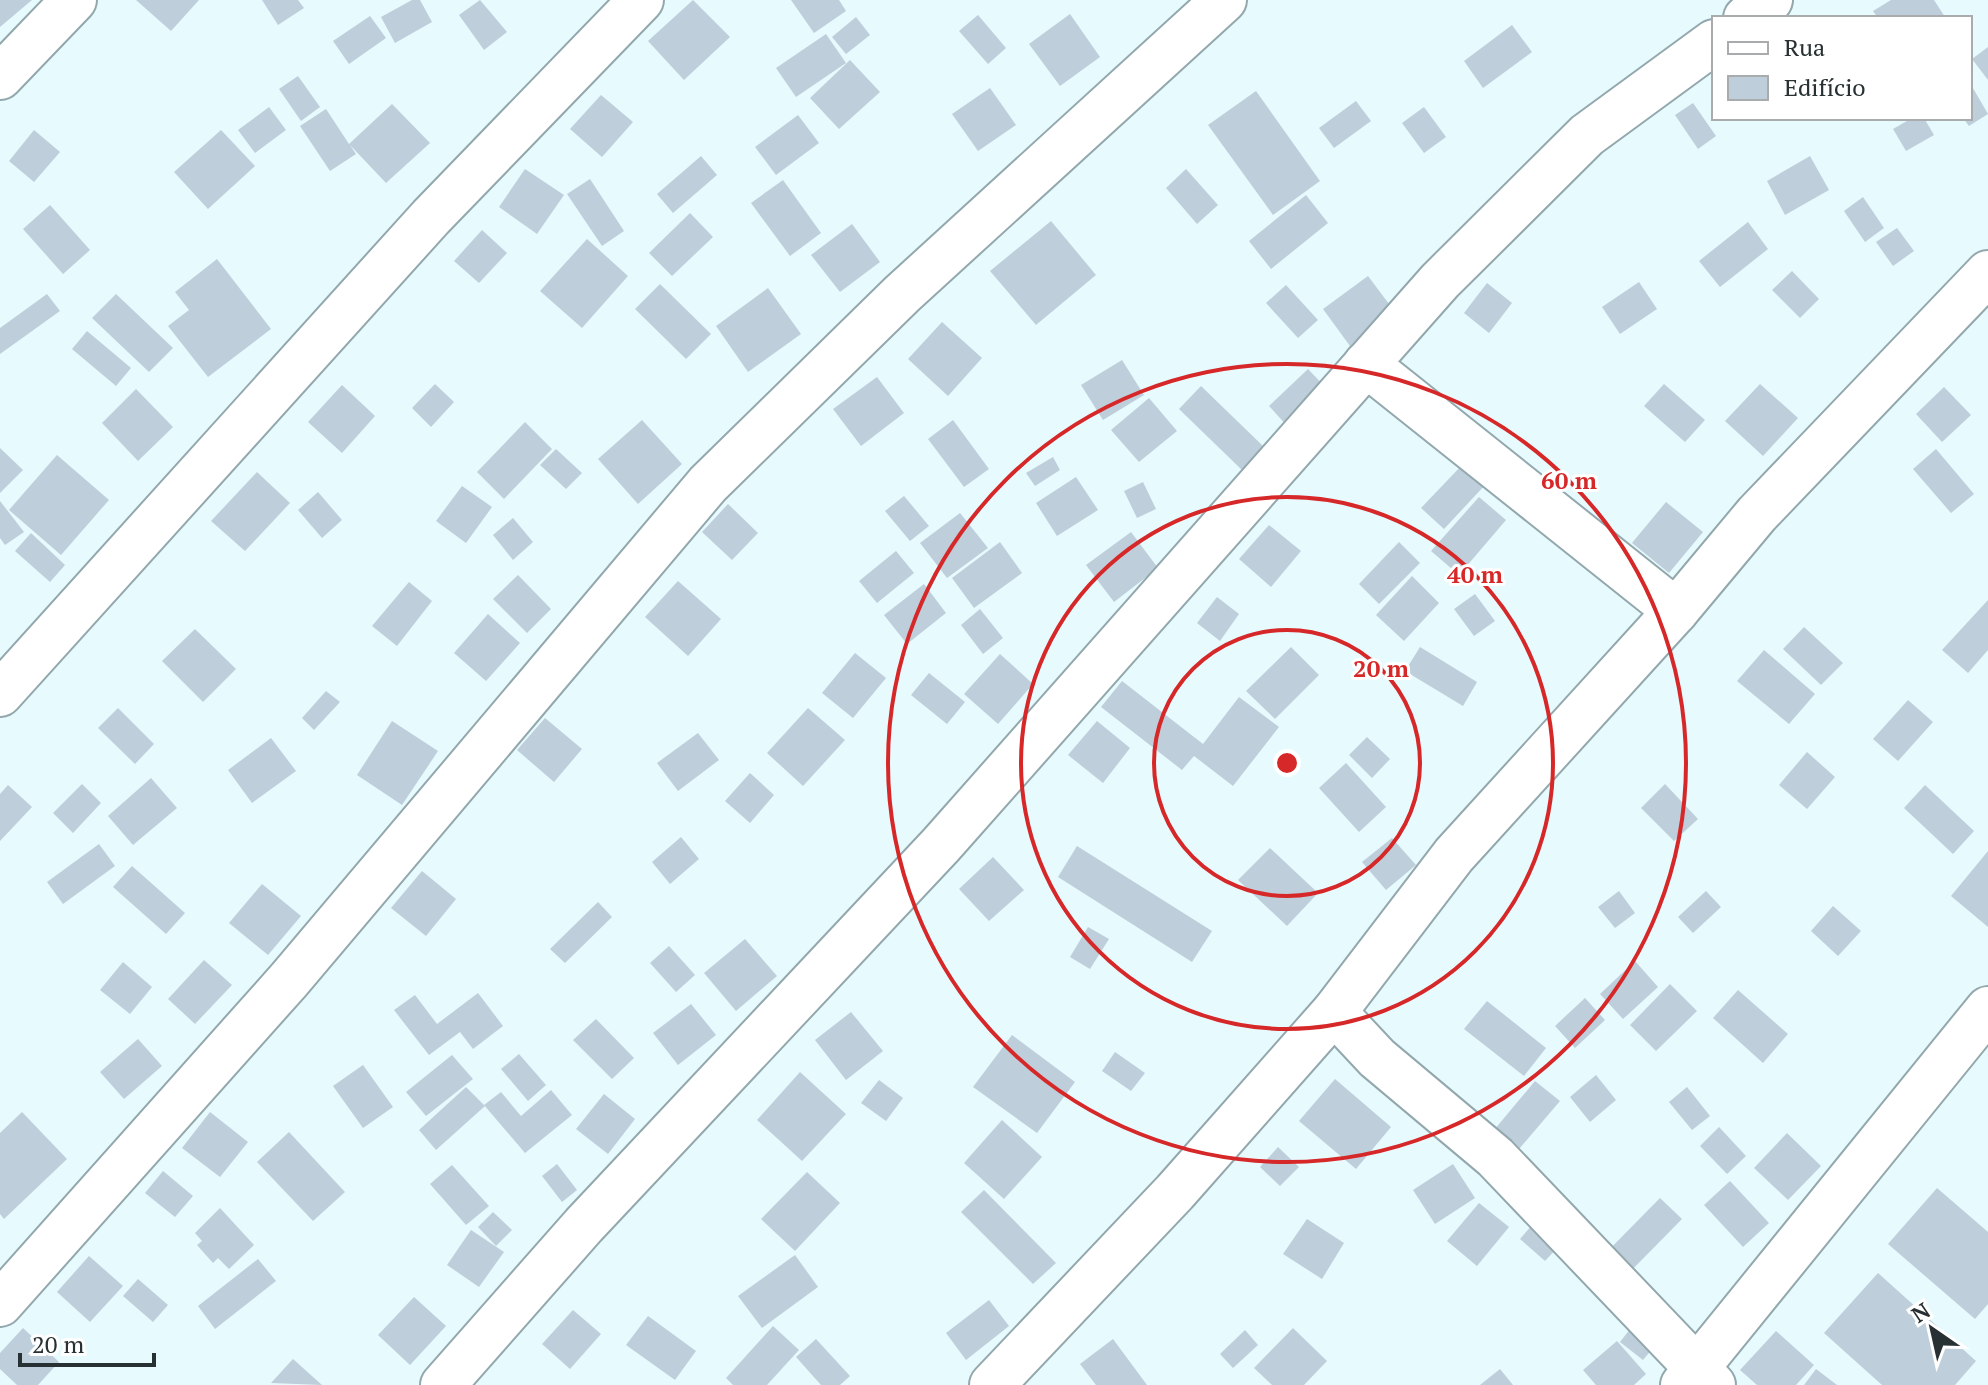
<svg xmlns="http://www.w3.org/2000/svg" width="1988" height="1385" viewBox="0 0 1988 1385" font-family="'PT Serif',serif">
	<rect width="100%" height="100%" fill="#e7fafe"/>
	<g fill="#becfdb">
		<polygon points="0,0 32,0 0,27"/>
		<polygon points="136,0 199,0 171,31"/>
		<polygon points="262,0 298,0 304,8 278,25"/>
		<polygon points="412,0 420,0 432,22 395,43 381,17"/>
		<polygon points="480,0 507,32 484,50 459,15"/>
		<polygon points="693,0 730,37 684,80 648,41"/>
		<polygon points="791,0 839,0 846,11 814,33"/>
		<polygon points="1891,0 1934,0 1945,17 1878,18 1873,11"/>
		<polygon points="1070,14 1100,57 1060,86 1029,44"/>
		<polygon points="978,15 1006,48 988,64 959,31"/>
		<polygon points="370,16 386,38 349,64 333,41"/>
		<polygon points="856,17 870,35 846,54 832,37"/>
		<polygon points="1512,25 1532,52 1483,88 1464,61"/>
		<polygon points="826,34 846,63 796,97 776,68"/>
		<polygon points="1988,47 1988,80 1972,59"/>
		<polygon points="850,60 880,92 839,129 810,98"/>
		<polygon points="298,76 320,107 301,121 279,89"/>
		<polygon points="1970,83 1988,114 1969,126 1963,118 1970,118"/>
		<polygon points="990,88 1016,125 978,151 952,114"/>
		<polygon points="1256,91 1320,181 1273,215 1208,125"/>
		<polygon points="601,95 633,122 602,157 570,129"/>
		<polygon points="1356,101 1371,121 1334,148 1319,128"/>
		<polygon points="1693,103 1716,136 1698,149 1675,115"/>
		<polygon points="392,104 430,143 386,183 350,145 356,154 330,171 300,126 326,109 349,144"/>
		<polygon points="269,107 286,130 255,153 238,130"/>
		<polygon points="1424,107 1446,137 1424,153 1402,123"/>
		<polygon points="798,115 819,143 776,175 755,147"/>
		<polygon points="1912,118 1924,118 1934,135 1906,151 1893,129"/>
		<polygon points="34,130 60,152 34,182 9,161"/>
		<polygon points="221,130 255,166 208,209 174,172"/>
		<polygon points="701,156 717,175 673,213 657,194"/>
		<polygon points="1810,156 1829,190 1785,215 1767,181"/>
		<polygon points="525,169 564,195 537,234 499,207"/>
		<polygon points="1186,169 1218,205 1197,224 1166,188"/>
		<polygon points="590,179 624,231 602,246 567,194"/>
		<polygon points="783,180 821,233 790,256 751,203"/>
		<polygon points="1306,195 1328,223 1271,269 1249,241"/>
		<polygon points="1863,197 1884,228 1865,242 1844,211"/>
		<polygon points="50,205 90,250 63,274 23,229"/>
		<polygon points="690,213 713,237 672,276 649,253"/>
		<polygon points="1051,221 1096,275 1036,325 990,271"/>
		<polygon points="1748,222 1768,249 1720,287 1699,261"/>
		<polygon points="852,224 880,262 840,292 811,255"/>
		<polygon points="1897,228 1914,251 1893,266 1876,242"/>
		<polygon points="482,230 507,253 479,283 454,261"/>
		<polygon points="587,239 628,276 582,328 540,291"/>
		<polygon points="217,259 271,329 208,377 168,326 189,310 175,292"/>
		<polygon points="1792,271 1819,299 1800,318 1772,290"/>
		<polygon points="1368,276 1395,312 1350,346 1323,309"/>
		<polygon points="1639,282 1657,309 1620,334 1602,307"/>
		<polygon points="1487,283 1512,303 1489,333 1464,313"/>
		<polygon points="660,284 711,334 686,359 635,309"/>
		<polygon points="1286,285 1318,320 1298,338 1266,303"/>
		<polygon points="768,288 801,334 748,372 716,326"/>
		<polygon points="47,294 60,311 0,354 0,328"/>
		<polygon points="116,294 173,348 149,372 92,318"/>
		<polygon points="942,322 982,358 948,396 908,359"/>
		<polygon points="87,331 131,368 116,386 72,349"/>
		<polygon points="1122,360 1144,395 1103,420 1081,385"/>
		<polygon points="1308,369 1328,390 1288,427 1269,406"/>
		<polygon points="877,377 904,413 861,446 833,409"/>
		<polygon points="435,384 454,402 431,427 412,408"/>
		<polygon points="1664,384 1705,420 1685,442 1644,406"/>
		<polygon points="1760,384 1798,418 1763,456 1725,421"/>
		<polygon points="342,385 375,416 342,453 308,422"/>
		<polygon points="1201,386 1264,447 1242,470 1179,409"/>
		<polygon points="1944,387 1971,415 1942,442 1916,414"/>
		<polygon points="136,389 173,427 138,461 102,423"/>
		<polygon points="1149,398 1177,431 1139,462 1111,430"/>
		<polygon points="642,420 682,464 638,504 598,459"/>
		<polygon points="953,420 989,469 964,487 928,439"/>
		<polygon points="525,422 552,449 504,499 477,472"/>
		<polygon points="0,448 23,470 0,493"/>
		<polygon points="556,449 582,473 566,489 540,465"/>
		<polygon points="1936,449 1974,494 1951,513 1913,469"/>
		<polygon points="57,455 109,500 61,555 9,510"/>
		<polygon points="1053,457 1060,470 1035,486 1026,473"/>
		<polygon points="1463,464 1486,484 1444,529 1421,508"/>
		<polygon points="257,472 290,503 245,551 211,521"/>
		<polygon points="1076,477 1098,510 1057,536 1036,503"/>
		<polygon points="1143,482 1156,509 1137,518 1124,491"/>
		<polygon points="462,486 492,507 466,543 436,521"/>
		<polygon points="318,492 342,520 322,538 298,510"/>
		<polygon points="904,496 929,526 910,541 885,511"/>
		<polygon points="1479,497 1506,520 1459,575 1431,551"/>
		<polygon points="0,501 24,532 5,545 0,538"/>
		<polygon points="1666,502 1703,532 1669,573 1632,543"/>
		<polygon points="728,504 758,533 732,560 702,532"/>
		<polygon points="960,513 988,548 947,578 920,543"/>
		<polygon points="513,518 533,542 513,560 493,535"/>
		<polygon points="1269,525 1301,551 1271,587 1239,559"/>
		<polygon points="1131,532 1158,568 1114,602 1086,565"/>
		<polygon points="31,533 65,565 50,582 15,551"/>
		<polygon points="1000,542 1022,573 974,608 952,578"/>
		<polygon points="1399,542 1420,563 1379,604 1359,584"/>
		<polygon points="896,551 914,573 877,603 859,581"/>
		<polygon points="518,575 551,609 527,633 493,599"/>
		<polygon points="1412,576 1439,603 1404,641 1376,615"/>
		<polygon points="678,581 721,619 688,656 645,617"/>
		<polygon points="409,582 432,601 397,646 372,626"/>
		<polygon points="924,584 946,613 907,644 884,615"/>
		<polygon points="1475,594 1495,621 1474,636 1454,609"/>
		<polygon points="1217,597 1239,614 1220,641 1197,623"/>
		<polygon points="1988,600 1988,650 1968,673 1942,650"/>
		<polygon points="980,609 1003,638 983,654 961,625"/>
		<polygon points="488,614 520,643 486,681 454,653"/>
		<polygon points="1804,627 1843,663 1821,685 1783,649"/>
		<polygon points="195,629 236,669 203,702 162,661"/>
		<polygon points="1291,647 1319,675 1275,719 1246,691"/>
		<polygon points="1420,647 1477,682 1463,706 1405,671"/>
		<polygon points="1764,650 1815,694 1789,724 1737,681"/>
		<polygon points="855,653 886,678 853,718 822,693"/>
		<polygon points="1000,654 1033,684 998,724 964,694"/>
		<polygon points="929,673 965,702 947,724 911,695"/>
		<polygon points="1122,681 1203,744 1239,697 1279,727 1233,786 1194,756 1182,770 1101,707"/>
		<polygon points="326,691 340,702 314,730 302,718"/>
		<polygon points="1908,700 1933,722 1898,761 1873,739"/>
		<polygon points="118,708 154,744 135,764 98,728"/>
		<polygon points="808,708 845,740 803,786 767,753"/>
		<polygon points="545,718 582,749 554,782 517,750"/>
		<polygon points="392,721 438,751 402,805 357,775"/>
		<polygon points="1097,721 1130,748 1103,783 1068,755"/>
		<polygon points="698,733 719,760 678,791 657,763"/>
		<polygon points="1367,737 1390,759 1372,778 1349,755"/>
		<polygon points="271,738 296,771 252,803 228,770"/>
		<polygon points="1807,752 1835,777 1807,809 1779,785"/>
		<polygon points="1346,763 1386,807 1359,832 1319,788"/>
		<polygon points="750,773 774,795 750,823 725,801"/>
		<polygon points="151,778 177,808 133,845 108,816"/>
		<polygon points="82,784 101,803 73,833 53,813"/>
		<polygon points="1665,784 1698,819 1674,841 1641,808"/>
		<polygon points="8,785 32,807 0,841 0,794"/>
		<polygon points="1925,785 1974,831 1953,854 1904,808"/>
		<polygon points="681,837 699,859 670,884 652,862"/>
		<polygon points="1392,838 1416,865 1386,890 1362,862"/>
		<polygon points="99,844 115,866 63,904 47,882"/>
		<polygon points="1077,846 1212,931 1192,962 1058,877"/>
		<polygon points="1270,848 1318,893 1287,926 1238,880"/>
		<polygon points="1988,851 1988,927 1951,896"/>
		<polygon points="993,857 1024,890 989,921 959,889"/>
		<polygon points="132,866 185,913 166,934 113,887"/>
		<polygon points="422,871 456,899 426,936 391,908"/>
		<polygon points="262,884 301,916 268,955 229,923"/>
		<polygon points="1619,891 1635,913 1615,928 1598,907"/>
		<polygon points="1706,891 1721,907 1693,933 1678,917"/>
		<polygon points="598,902 612,917 565,963 550,949"/>
		<polygon points="1833,906 1861,931 1838,956 1811,931"/>
		<polygon points="1088,927 1109,939 1090,969 1070,957"/>
		<polygon points="745,939 777,976 736,1011 704,973"/>
		<polygon points="669,946 695,975 676,992 650,963"/>
		<polygon points="204,960 232,985 195,1024 168,999"/>
		<polygon points="1635,961 1658,987 1623,1019 1600,994"/>
		<polygon points="123,962 152,987 130,1014 100,990"/>
		<polygon points="1670,984 1697,1011 1656,1051 1630,1025"/>
		<polygon points="1738,990 1788,1034 1763,1063 1713,1018"/>
		<polygon points="478,993 503,1026 473,1049 460,1032 429,1055 394,1010 415,995 437,1024"/>
		<polygon points="1585,998 1605,1020 1575,1048 1555,1026"/>
		<polygon points="1487,1001 1546,1048 1524,1076 1464,1029"/>
		<polygon points="691,1004 716,1035 678,1065 653,1033"/>
		<polygon points="851,1012 883,1051 846,1080 815,1040"/>
		<polygon points="596,1019 634,1058 612,1079 573,1040"/>
		<polygon points="1012,1035 1075,1082 1037,1133 973,1087"/>
		<polygon points="138,1039 162,1066 124,1099 100,1072"/>
		<polygon points="1115,1052 1145,1073 1131,1091 1102,1071"/>
		<polygon points="519,1054 546,1085 528,1101 501,1069"/>
		<polygon points="452,1055 473,1079 426,1116 406,1092"/>
		<polygon points="363,1065 393,1107 363,1128 333,1086"/>
		<polygon points="800,1072 846,1114 802,1161 757,1120"/>
		<polygon points="1596,1075 1616,1100 1590,1122 1570,1097"/>
		<polygon points="1335,1079 1391,1127 1356,1169 1299,1121"/>
		<polygon points="879,1080 903,1098 886,1121 861,1103"/>
		<polygon points="1535,1081 1560,1101 1513,1156 1489,1136"/>
		<polygon points="466,1087 485,1106 436,1150 419,1130"/>
		<polygon points="1687,1087 1710,1116 1692,1130 1669,1102"/>
		<polygon points="551,1090 572,1115 525,1153 484,1105 501,1092 521,1116"/>
		<polygon points="604,1094 635,1119 608,1154 576,1129"/>
		<polygon points="22,1112 67,1159 4,1219 0,1214 0,1133"/>
		<polygon points="210,1112 248,1142 220,1177 182,1148"/>
		<polygon points="1002,1120 1042,1157 1004,1199 964,1163"/>
		<polygon points="1719,1127 1746,1156 1727,1174 1700,1146"/>
		<polygon points="289,1132 345,1192 313,1221 257,1162"/>
		<polygon points="1787,1133 1821,1166 1788,1200 1754,1168"/>
		<polygon points="1278,1147 1299,1167 1280,1186 1260,1167"/>
		<polygon points="557,1164 577,1190 562,1202 542,1176"/>
		<polygon points="1453,1164 1475,1198 1435,1224 1413,1190"/>
		<polygon points="452,1165 489,1206 466,1225 430,1184"/>
		<polygon points="163,1171 193,1196 175,1217 145,1193"/>
		<polygon points="807,1172 840,1203 795,1251 761,1219"/>
		<polygon points="1730,1181 1769,1223 1743,1247 1704,1205"/>
		<polygon points="1937,1188 1988,1232 1988,1304 1975,1319 1888,1244"/>
		<polygon points="984,1190 1056,1263 1033,1284 961,1212"/>
		<polygon points="1660,1198 1682,1219 1621,1281 1599,1260"/>
		<polygon points="1479,1203 1509,1227 1477,1266 1447,1241"/>
		<polygon points="220,1208 254,1245 229,1269 218,1258 213,1263 197,1245 202,1241 195,1233"/>
		<polygon points="493,1212 512,1230 496,1246 478,1227"/>
		<polygon points="1307,1219 1344,1243 1322,1279 1283,1254"/>
		<polygon points="1532,1225 1558,1247 1545,1261 1520,1239"/>
		<polygon points="471,1230 504,1252 479,1287 447,1265"/>
		<polygon points="795,1255 818,1287 762,1328 738,1296"/>
		<polygon points="89,1256 123,1286 90,1322 57,1292"/>
		<polygon points="258,1259 276,1281 215,1329 198,1306"/>
		<polygon points="1878,1273 1976,1361 1955,1385 1882,1385 1824,1333"/>
		<polygon points="138,1279 168,1305 153,1322 123,1296"/>
		<polygon points="414,1297 446,1326 410,1365 378,1335"/>
		<polygon points="989,1300 1009,1326 966,1360 946,1333"/>
		<polygon points="573,1310 601,1334 570,1369 542,1344"/>
		<polygon points="648,1316 696,1351 675,1380 626,1345"/>
		<polygon points="1634,1324 1658,1342 1643,1360 1620,1342"/>
		<polygon points="773,1326 799,1350 767,1385 733,1385 726,1378"/>
		<polygon points="23,1328 59,1362 38,1385 17,1385 0,1369 0,1353"/>
		<polygon points="1293,1328 1327,1361 1304,1385 1272,1385 1254,1368"/>
		<polygon points="1245,1330 1258,1345 1233,1368 1220,1354"/>
		<polygon points="1776,1331 1814,1365 1796,1385 1757,1385 1740,1370"/>
		<polygon points="816,1339 850,1376 840,1385 821,1385 796,1357"/>
		<polygon points="1113,1339 1147,1385 1096,1385 1080,1364"/>
		<polygon points="1617,1341 1646,1374 1634,1385 1596,1385 1583,1370"/>
		<polygon points="293,1359 322,1385 271,1383"/>
		<polygon points="1500,1369 1513,1385 1480,1385"/>
		<polygon points="1816,1369 1837,1385 1804,1385"/>
	</g>
	<g fill="none" stroke-linecap="round" stroke-linejoin="round">
		<defs>
			<g id="minor">
				<polyline points="1746,18 1770,0"/>
				<polyline points="0,77 74,0"/>
				<polyline points="1366,364 1676,611"/>
				<polyline points="0,694 431,217 641,0"/>
				<polyline points="1334,1012 1377,1058 1495,1157 1713,1385"/>
				<polyline points="0,1304 289,980 708,484 902,294 1224,0"/>
				<polyline points="443,1385 584,1225 941,845 1440,281 1587,135 1714,42"/>
				<polyline points="992,1385 1175,1192 1334,1012 1454,855 1676,611 1757,514 1988,273"/>
				<polyline points="1683,1385 1988,1009"/>
			</g>
		</defs>
		<use href="#minor" stroke="#93a8ad" stroke-width="48"/>
		<use href="#minor" stroke="#fff" stroke-width="44"/>
	</g>
	<g fill="none" stroke="#d62828" stroke-width="4">
		<circle cx="1287" cy="763" r="133"/>
		<circle cx="1287" cy="763" r="266"/>
		<circle cx="1287" cy="763" r="399"/>
	</g>
	<circle cx="1287" cy="763" r="12" fill="#d62828" stroke="#fff" stroke-width="4"/>
	<g font-size="24" text-anchor="middle" font-weight="bold" fill="#d62828" stroke="#fff" stroke-width="6" stroke-linejoin="round" paint-order="stroke">
		<text x="1569" y="489">60 m</text>
		<text x="1475" y="583">40 m</text>
		<text x="1381" y="677">20 m</text>
	</g>
	<rect x="1712" y="16" width="260" height="104" fill="#ffffff" stroke="#a9acad" stroke-width="2"/>
	<rect x="1728" y="42" width="40" height="12" fill="#ffffff" stroke="#a9acad" stroke-width="2"/>
	<text x="1784" y="56" font-size="24" fill="#273032">Rua</text>
	<rect x="1728" y="76" width="40" height="24" fill="#becfdb" stroke="#a9acad" stroke-width="2"/>
	<text x="1784" y="96" font-size="24" fill="#273032">Edifício</text>
	<g transform="translate(1932 1329) rotate(326)" stroke="#ffffff" stroke-width="6" paint-order="stroke">
	<path d="M0-6L14 30L0 20L-14 30Z" fill="#273032"/>
	<text y="-12" font-size="22" font-weight="bold" text-anchor="middle" fill="#273032">N</text>
	</g>
	<path d="M20 1353v12h134v-12" fill="none" stroke="#273032" stroke-width="4"/>
	<text x="32" y="1353" font-size="24" fill="#273032" stroke="#ffffff" stroke-width="6" paint-order="stroke">20 m</text>
</svg>
